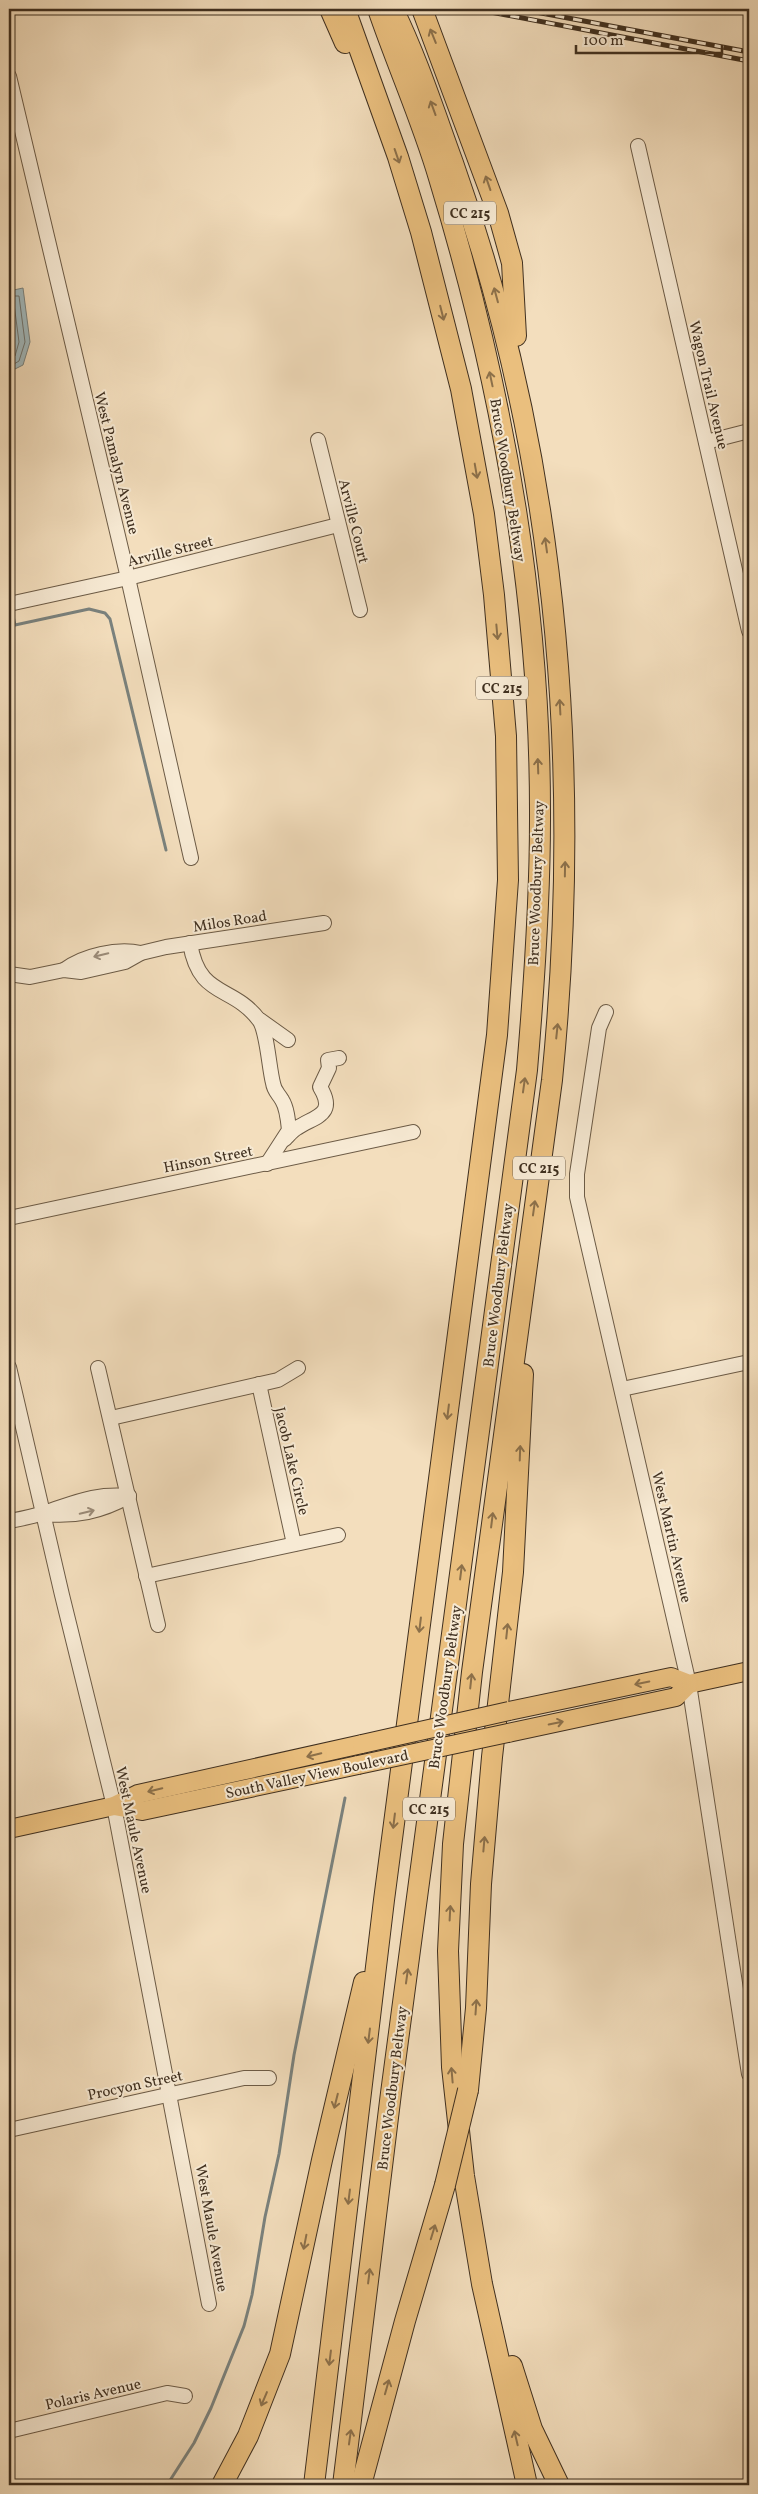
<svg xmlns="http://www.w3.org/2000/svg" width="758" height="2494" viewBox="0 0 758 2494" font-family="Vollkorn,serif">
	<rect width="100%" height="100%" fill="#f3debd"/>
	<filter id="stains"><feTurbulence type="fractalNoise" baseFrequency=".004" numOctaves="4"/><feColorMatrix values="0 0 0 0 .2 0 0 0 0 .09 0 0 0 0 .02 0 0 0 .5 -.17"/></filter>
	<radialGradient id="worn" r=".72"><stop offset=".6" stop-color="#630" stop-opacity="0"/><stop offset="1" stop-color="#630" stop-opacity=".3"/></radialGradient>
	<polygon fill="#a1b9bd" stroke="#7a827e" points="23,288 30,342 23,365 9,372 9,291"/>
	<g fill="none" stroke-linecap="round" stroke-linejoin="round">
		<g stroke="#70746e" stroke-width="1">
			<polyline points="9,296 19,296 25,342 19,361 9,367"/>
			<polyline points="9,302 14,304 19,342 15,356 9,360"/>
		</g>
		<g stroke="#7a827e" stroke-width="3">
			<polyline points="9,611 13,616 15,625 89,609 105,613 110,619 166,850"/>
			<polyline points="167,2485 194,2443 211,2408 244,2326 252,2295 265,2217 279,2154 294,2055 345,1798"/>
		</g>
		<defs>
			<g id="minor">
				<polyline points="9,76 128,578 191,858"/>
				<polyline points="638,146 749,631"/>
				<polyline points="318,440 360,610"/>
				<polyline points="706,442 749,431"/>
				<polyline points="9,604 128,578 338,525"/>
				<path d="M190 943C199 999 232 984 259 1020 267 1030 269 1068 273 1083 274 1091 278 1093 282 1100 287 1108 288 1120 289 1130L267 1164"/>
				<path d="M64 970C84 955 117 948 141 953"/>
				<polyline points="9,974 30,977 64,970 81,972 125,962 141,953 166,947 324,923"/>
				<polyline points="606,1012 599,1028 577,1174 577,1197 689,1684 749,2074"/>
				<polyline points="260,1020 288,1040"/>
				<path d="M285 1139C289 1135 292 1131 297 1128 315 1116 337 1115 320 1087L329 1068 328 1060 339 1058"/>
				<polyline points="9,1218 413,1132"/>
				<polyline points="9,1367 62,1595 114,1806 209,2304"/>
				<polyline points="98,1368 158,1625"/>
				<polyline points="259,1384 294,1544"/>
				<polyline points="622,1389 749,1362"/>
				<polyline points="111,1418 278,1380 298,1368"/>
				<path d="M43 1514C75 1517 101 1512 129 1496"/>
				<path d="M9 1521C20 1519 32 1517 43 1513 75 1503 93 1493 129 1496"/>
				<polyline points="146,1576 338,1535"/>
				<polyline points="9,2130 244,2078 269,2078"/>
				<polyline points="9,2431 167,2393 185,2396"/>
			</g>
			<g id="major">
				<polyline points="509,1711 671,1677 689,1684 749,1671"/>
				<polyline points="508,1733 676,1697 689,1684"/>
				<polyline points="114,1806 142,1811 358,1765"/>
				<polyline points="9,1829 114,1806 138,1794 362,1744"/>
			</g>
			<g id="highway">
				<polyline points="330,9 345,43"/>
				<path d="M393 9C417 58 434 111 453 163 558 459 583 768 552 1080L472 1672 453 1844 448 1951 452 2067 464 2176 482 2284 527 2485"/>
				<polyline points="422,9 498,213 512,263 516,336"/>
				<polyline points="468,2090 476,2008 481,1884 492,1757 513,1572 523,1374"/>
				<polyline points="512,2366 532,2429 559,2485"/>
				<polyline points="222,2485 248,2436 280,2354 322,2160 364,1982"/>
				<polyline points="314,2485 384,1900 497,1035 508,880 506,736 494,595 484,514 461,389 421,232 398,157 345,9"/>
				<path d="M343 2485 391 2093 527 1070C534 987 540 904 540 820 541 603 502 385 439 178 422 120 397 65 378 9"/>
				<polyline points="361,2485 405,2321 445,2185"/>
			</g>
		</defs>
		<use href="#minor" stroke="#6c5b46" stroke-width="16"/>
		<use href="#major" stroke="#3f2f1f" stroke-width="20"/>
		<use href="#highway" stroke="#3f2f1f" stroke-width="22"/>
		<use href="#minor" stroke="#f7ead4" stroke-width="14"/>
		<use href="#major" stroke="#eabf7e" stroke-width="18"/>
		<use href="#highway" stroke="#eabf7e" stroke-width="20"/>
		<defs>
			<g id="rail">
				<polyline points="475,9 749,61"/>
				<polyline points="520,9 749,52"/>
			</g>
		</defs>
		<use href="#rail" stroke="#3f2f1f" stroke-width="5"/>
		<use href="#rail" stroke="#f7ead4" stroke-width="3" stroke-dasharray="9" stroke-linecap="butt"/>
		<defs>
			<g id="major-bridge">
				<polyline points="362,1744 509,1711"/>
				<polyline points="358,1765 508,1733"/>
			</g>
			<polyline id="highway-bridge" points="445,2185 468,2090"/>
		</defs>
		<use href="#major-bridge" stroke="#3f2f1f" stroke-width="20" stroke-linecap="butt"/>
		<use href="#highway-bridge" stroke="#3f2f1f" stroke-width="22" stroke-linecap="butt"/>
		<use href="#major-bridge" stroke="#eabf7e" stroke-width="18"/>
		<use href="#highway-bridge" stroke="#eabf7e" stroke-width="20"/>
	</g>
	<defs><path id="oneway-shaft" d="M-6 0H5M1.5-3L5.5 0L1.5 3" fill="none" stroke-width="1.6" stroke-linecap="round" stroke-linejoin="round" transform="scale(1.25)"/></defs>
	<g stroke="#8c704a">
		<use href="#oneway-shaft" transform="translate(433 36) rotate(-112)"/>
		<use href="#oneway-shaft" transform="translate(433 108) rotate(-110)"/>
		<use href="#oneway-shaft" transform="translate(397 156) rotate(71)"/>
		<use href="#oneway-shaft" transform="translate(488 183) rotate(-109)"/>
		<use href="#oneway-shaft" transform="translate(496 295) rotate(-105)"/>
		<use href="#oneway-shaft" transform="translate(442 313) rotate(76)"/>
		<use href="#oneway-shaft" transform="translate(491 379) rotate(-102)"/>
		<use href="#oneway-shaft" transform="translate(476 471) rotate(80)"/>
		<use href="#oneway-shaft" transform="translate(546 545) rotate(-98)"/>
		<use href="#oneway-shaft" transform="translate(497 632) rotate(85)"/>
		<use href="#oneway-shaft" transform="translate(560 707) rotate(-93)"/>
		<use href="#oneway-shaft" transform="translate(538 766) rotate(-92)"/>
		<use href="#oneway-shaft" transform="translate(565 869) rotate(-89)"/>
		<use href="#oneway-shaft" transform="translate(557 1031) rotate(-84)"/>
		<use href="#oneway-shaft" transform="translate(524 1085) rotate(-82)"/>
		<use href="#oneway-shaft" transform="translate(534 1208) rotate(-82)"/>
		<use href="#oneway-shaft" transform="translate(448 1412) rotate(97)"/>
		<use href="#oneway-shaft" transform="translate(520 1453) rotate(-88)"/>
		<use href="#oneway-shaft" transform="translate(492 1520) rotate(-83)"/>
		<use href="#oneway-shaft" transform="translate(461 1572) rotate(-83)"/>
		<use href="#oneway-shaft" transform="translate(420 1625) rotate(97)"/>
		<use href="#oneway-shaft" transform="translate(507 1631) rotate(-84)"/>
		<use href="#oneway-shaft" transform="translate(471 1681) rotate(-84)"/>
		<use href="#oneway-shaft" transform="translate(642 1683) rotate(168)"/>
		<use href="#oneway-shaft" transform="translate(556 1723) rotate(-12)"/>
		<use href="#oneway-shaft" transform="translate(314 1755) rotate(167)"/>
		<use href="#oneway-shaft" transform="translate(155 1790) rotate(167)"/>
		<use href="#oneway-shaft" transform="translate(394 1821) rotate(97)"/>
		<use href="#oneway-shaft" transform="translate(484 1844) rotate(-85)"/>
		<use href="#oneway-shaft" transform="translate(450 1913) rotate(-87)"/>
		<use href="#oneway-shaft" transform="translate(407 1976) rotate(-82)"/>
		<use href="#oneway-shaft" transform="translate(476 2007) rotate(-86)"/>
		<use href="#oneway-shaft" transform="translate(369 2036) rotate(97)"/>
		<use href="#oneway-shaft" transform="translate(452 2075) rotate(-95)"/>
		<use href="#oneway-shaft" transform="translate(336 2101) rotate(104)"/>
		<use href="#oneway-shaft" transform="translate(349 2197) rotate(97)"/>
		<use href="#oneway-shaft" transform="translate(433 2232) rotate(-73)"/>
		<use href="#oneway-shaft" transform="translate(305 2242) rotate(101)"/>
		<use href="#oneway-shaft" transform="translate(369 2276) rotate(-83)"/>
		<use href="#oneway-shaft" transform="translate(330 2358) rotate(97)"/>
		<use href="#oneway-shaft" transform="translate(387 2387) rotate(-74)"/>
		<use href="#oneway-shaft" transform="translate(264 2399) rotate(113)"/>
		<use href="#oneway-shaft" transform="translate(350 2437) rotate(-82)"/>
		<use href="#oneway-shaft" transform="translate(516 2438) rotate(-103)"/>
	</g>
	<g stroke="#9b8c7a">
		<use href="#oneway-shaft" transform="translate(101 955) rotate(167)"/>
		<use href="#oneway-shaft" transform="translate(87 1512) rotate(-13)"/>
	</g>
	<g text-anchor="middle" stroke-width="4" stroke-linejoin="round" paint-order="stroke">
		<g fill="#f7ead4" stroke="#766755" stroke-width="1">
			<rect x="444" y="201.5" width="52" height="23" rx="4"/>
			<rect x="476" y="676.5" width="52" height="23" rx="4"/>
			<rect x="513" y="1156.5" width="52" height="23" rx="4"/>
			<rect x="403" y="1797.5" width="52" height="23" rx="4"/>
		</g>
		<g font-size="14" font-weight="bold" fill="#3f2f1f">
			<text x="470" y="218">CC 215</text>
			<text x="502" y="693">CC 215</text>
			<text x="539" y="1173">CC 215</text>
			<text x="429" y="1814">CC 215</text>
		</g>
		<g font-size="15" fill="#3f2f1f" stroke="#f7ead4">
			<text transform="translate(709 385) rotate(77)" y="5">Wagon Trail Avenue</text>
			<text transform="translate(117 463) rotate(76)" y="5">West Pamalyn Avenue</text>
			<text transform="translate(508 480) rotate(81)" y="5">Bruce Woodbury Beltway</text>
			<text transform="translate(354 521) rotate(76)" y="5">Arville Court</text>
			<text transform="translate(170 551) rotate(-14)" y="5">Arville Street</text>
			<text transform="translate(536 883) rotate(-88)" y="5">Bruce Woodbury Beltway</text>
			<text transform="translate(230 921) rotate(-9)" y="5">Milos Road</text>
			<text transform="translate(208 1159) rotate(-11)" y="5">Hinson Street</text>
			<text transform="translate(498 1285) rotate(-83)" y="5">Bruce Woodbury Beltway</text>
			<text transform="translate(292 1461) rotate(77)" y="5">Jacob Lake Circle</text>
			<text transform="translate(672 1537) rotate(77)" y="5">West Martin Avenue</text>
			<text transform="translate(445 1687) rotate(-82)" y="5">Bruce Woodbury Beltway</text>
			<text transform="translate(317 1774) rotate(-12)" y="5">South Valley View Boulevard</text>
			<text transform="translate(134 1830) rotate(78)" y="5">West Maule Avenue</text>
			<text transform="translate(135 2085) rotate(-12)" y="5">Procyon Street</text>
			<text transform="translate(392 2088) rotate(-83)" y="5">Bruce Woodbury Beltway</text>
			<text transform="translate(212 2228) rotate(80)" y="5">West Maule Avenue</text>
			<text transform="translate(93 2394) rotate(-13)" y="5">Polaris Avenue</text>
		</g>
	</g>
	<rect width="758" height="2494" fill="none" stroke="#f3debd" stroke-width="30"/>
	<rect x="10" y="10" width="738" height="2474" fill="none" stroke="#3f2f1f" stroke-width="2.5"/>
	<rect x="15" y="15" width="728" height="2464" fill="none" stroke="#3f2f1f"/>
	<path d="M576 45v8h146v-8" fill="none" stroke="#3f2f1f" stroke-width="2.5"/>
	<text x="583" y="45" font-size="15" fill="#3f2f1f" stroke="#f7ead4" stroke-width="4" paint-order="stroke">100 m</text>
	<rect width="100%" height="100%" filter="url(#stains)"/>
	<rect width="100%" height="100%" fill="url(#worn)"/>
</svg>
